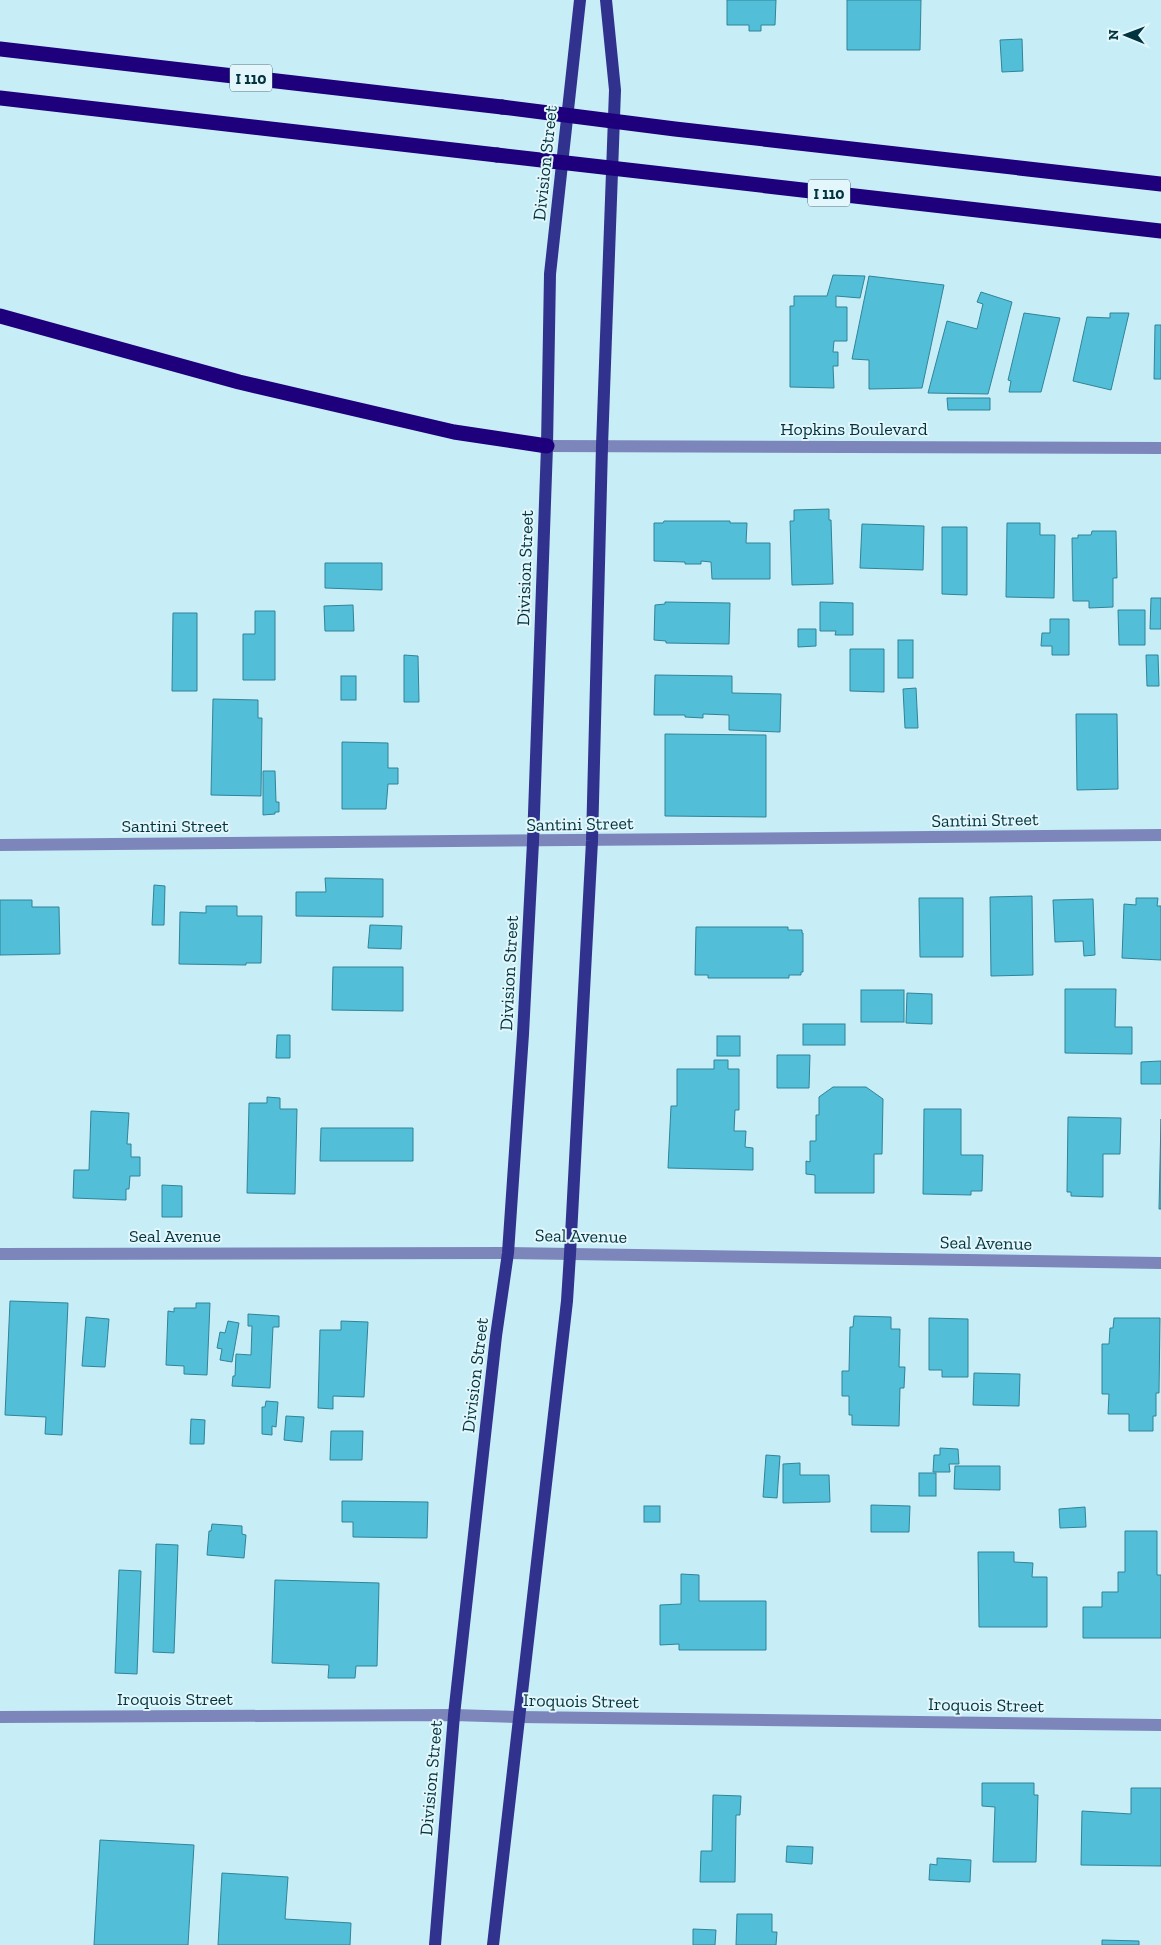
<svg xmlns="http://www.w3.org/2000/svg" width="1161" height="1945" viewBox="0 0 1161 1945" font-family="'Zilla Slab',serif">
	<rect width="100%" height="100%" fill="#c7edf7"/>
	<g fill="#52bed8" stroke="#318497">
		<polygon points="727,0 776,0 775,25 761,25 761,31 749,31 749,25 727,25"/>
		<polygon points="847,0 921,0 920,50 847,50"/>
		<polygon points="1022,39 1023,71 1002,72 1000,40"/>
		<polygon points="833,275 865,276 860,298 836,296 836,307 847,307 847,341 834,341 833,352 838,352 838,366 833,366 834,388 790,387 790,306 794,306 794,296 827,296"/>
		<polygon points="869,276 944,285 922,388 869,389 869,360 852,359"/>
		<polygon points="981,292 1012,302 988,394 928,393 947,321 977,329 983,304 977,302"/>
		<polygon points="1024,313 1060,318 1041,392 1009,392 1011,381 1008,380"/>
		<polygon points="1110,313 1129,313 1111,390 1073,381 1087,317 1110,318"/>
		<polygon points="1155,325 1161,325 1161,379 1154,379"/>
		<polygon points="947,398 990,398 990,410 948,410"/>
		<polygon points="829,509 829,520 831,520 833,584 792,585 790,521 794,521 794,510"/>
		<polygon points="664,521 730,521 730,523 747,523 746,543 770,543 770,579 712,579 711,562 701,561 701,564 685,564 685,562 654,561 654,523 663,523"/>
		<polygon points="1007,523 1040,523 1040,535 1055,535 1054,598 1006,597"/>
		<polygon points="862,524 924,526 923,570 860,568"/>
		<polygon points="942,527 967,527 967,595 942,594"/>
		<polygon points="1092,531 1116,531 1117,578 1113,578 1113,607 1089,608 1089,601 1073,601 1072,538 1078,538 1078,535 1091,535"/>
		<polygon points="325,563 382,563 382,590 325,588"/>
		<polygon points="1151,598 1161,598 1161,629 1150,629"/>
		<polygon points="665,602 730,603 729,644 666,643 666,641 654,640 655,605 665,604"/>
		<polygon points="820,602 853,603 853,635 835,635 836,631 820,631"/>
		<polygon points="353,605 354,631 325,631 324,606"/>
		<polygon points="1118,610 1145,610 1145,645 1119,645"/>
		<polygon points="255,611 275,611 275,680 243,680 243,634 255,634"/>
		<polygon points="173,613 197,613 197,691 172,691"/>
		<polygon points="1050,619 1069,619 1069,655 1052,655 1052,646 1041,646 1042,633 1050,633"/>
		<polygon points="798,629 816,629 816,646 798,647"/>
		<rect x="898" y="640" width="15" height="38"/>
		<polygon points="850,649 884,649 884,692 850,691"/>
		<polygon points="404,655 418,656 419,702 404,702"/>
		<polygon points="1146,655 1158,655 1159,686 1147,686"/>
		<polygon points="655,675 732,676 732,693 781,694 780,732 729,730 729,715 703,714 703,718 685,717 685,715 654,715"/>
		<rect x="341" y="676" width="15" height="24"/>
		<polygon points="916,688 918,728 905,728 903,689"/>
		<polygon points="213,699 258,700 258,718 262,718 261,796 211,795"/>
		<polygon points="1076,714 1117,714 1118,789 1077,790"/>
		<polygon points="665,734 766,735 766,817 665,816"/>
		<polygon points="342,742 388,743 388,768 398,768 398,784 388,784 386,809 342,809"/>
		<polygon points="263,771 275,771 276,802 279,802 279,812 275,812 275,814 263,815"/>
		<polygon points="325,878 383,879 383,917 296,916 296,892 326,892"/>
		<polygon points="154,885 165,886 164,925 152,925"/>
		<polygon points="1032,896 1033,975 991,976 990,897"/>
		<polygon points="919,898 963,898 963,957 920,957"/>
		<polygon points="1136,898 1158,898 1157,906 1161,906 1161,960 1122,958 1124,904 1136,905"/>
		<polygon points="1093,899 1095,955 1084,956 1083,941 1055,942 1053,900"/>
		<polygon points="0,900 32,900 32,907 59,907 60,954 0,955"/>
		<polygon points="206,906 237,906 237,916 262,916 261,963 246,963 246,965 179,964 180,912 206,913"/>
		<polygon points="370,925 402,926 401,949 368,948"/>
		<polygon points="696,927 788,927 788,930 802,930 802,933 803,933 803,972 801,972 801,975 789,975 789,978 708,978 708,975 695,975"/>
		<polygon points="333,967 403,967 403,1011 332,1010"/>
		<polygon points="1065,989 1116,989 1115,1027 1132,1027 1132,1054 1065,1053"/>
		<rect x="861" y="990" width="43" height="32"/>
		<polygon points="907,993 932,994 932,1024 906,1023"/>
		<rect x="803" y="1024" width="42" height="21"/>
		<polygon points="277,1035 290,1035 290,1058 276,1058"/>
		<rect x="717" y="1036" width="23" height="20"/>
		<polygon points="777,1055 810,1055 809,1088 777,1088"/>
		<polygon points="714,1060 728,1060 728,1069 739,1069 739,1110 735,1110 734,1131 746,1131 745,1147 753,1148 753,1170 668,1168 671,1106 677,1106 677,1069 714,1069"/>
		<polygon points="1161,1061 1161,1084 1141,1084 1141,1062"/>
		<polygon points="833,1087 866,1087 883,1099 882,1154 874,1154 874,1193 815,1193 815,1175 806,1174 806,1161 810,1162 810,1141 816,1141 816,1115 819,1115 819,1097"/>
		<polygon points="267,1097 280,1098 280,1109 297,1109 295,1194 247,1193 249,1103 267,1103"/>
		<polygon points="924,1109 961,1109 961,1155 983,1155 982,1191 971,1191 971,1195 923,1194"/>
		<polygon points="91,1111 129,1113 127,1144 131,1144 131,1157 140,1157 140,1176 130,1176 129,1189 126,1189 126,1200 73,1198 74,1170 89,1170"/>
		<polygon points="1068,1117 1121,1118 1120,1154 1103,1154 1103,1197 1071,1196 1071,1192 1067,1192"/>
		<polygon points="1161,1119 1161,1209 1159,1209"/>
		<polygon points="321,1128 413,1128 413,1161 320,1161"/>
		<polygon points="162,1185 182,1186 182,1217 162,1217"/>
		<polygon points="10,1301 68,1303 62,1435 45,1434 46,1417 5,1415"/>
		<polygon points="196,1303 210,1303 207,1375 184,1374 184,1366 166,1365 168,1311 174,1312 174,1308 196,1308"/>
		<polygon points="248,1314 279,1316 279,1327 273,1327 270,1388 232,1386 233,1376 235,1376 236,1354 251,1355 252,1326 248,1326"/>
		<polygon points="854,1316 891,1317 891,1329 900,1329 899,1367 905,1367 904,1388 900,1388 899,1426 852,1425 852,1415 849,1415 849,1396 842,1396 842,1371 849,1371 850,1327 853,1327"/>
		<polygon points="86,1317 109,1319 105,1367 82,1366"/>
		<polygon points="929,1318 968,1319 968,1377 942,1377 942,1370 929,1370"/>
		<polygon points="1114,1318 1160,1318 1159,1393 1156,1393 1156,1416 1153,1416 1153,1431 1129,1431 1129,1414 1108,1414 1109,1394 1102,1394 1102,1344 1109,1344 1110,1328 1113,1328"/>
		<polygon points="228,1321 239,1323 232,1362 220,1360 222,1349 217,1348 220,1332 225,1333"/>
		<polygon points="341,1321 368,1322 364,1397 333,1396 333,1409 318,1408 320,1330 341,1330"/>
		<polygon points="974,1373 1020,1374 1019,1406 973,1405"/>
		<polygon points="266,1401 278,1402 276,1427 272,1426 272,1435 262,1434 262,1407 265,1407"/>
		<polygon points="286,1416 304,1417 302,1442 284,1440"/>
		<polygon points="191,1419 205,1420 204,1444 190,1444"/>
		<polygon points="331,1431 363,1431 362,1460 330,1460"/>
		<polygon points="940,1448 958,1449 959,1464 949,1464 950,1472 933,1472 934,1455 940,1455"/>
		<polygon points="766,1455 780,1456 777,1498 763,1497"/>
		<polygon points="800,1463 800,1475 829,1475 830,1502 783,1503 783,1464"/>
		<polygon points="955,1466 1000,1466 1000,1490 954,1489"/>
		<rect x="919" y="1473" width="17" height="23"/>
		<polygon points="342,1501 428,1502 427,1538 353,1537 353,1522 342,1522"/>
		<polygon points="871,1505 910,1506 909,1532 871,1532"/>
		<rect x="644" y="1506" width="16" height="16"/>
		<polygon points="1085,1507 1086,1527 1060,1528 1059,1509"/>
		<polygon points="212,1524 242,1526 242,1534 246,1535 244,1558 207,1555 209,1531 211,1531"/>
		<polygon points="1125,1531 1157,1531 1157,1575 1161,1575 1161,1638 1083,1638 1083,1607 1102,1607 1102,1592 1118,1592 1118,1572 1125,1572"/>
		<polygon points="156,1544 178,1545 174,1653 153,1652"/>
		<polygon points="978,1552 1014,1552 1014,1562 1033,1563 1032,1577 1047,1577 1047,1627 979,1627"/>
		<polygon points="119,1570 141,1571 137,1674 115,1673"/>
		<polygon points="681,1574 699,1575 699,1601 766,1601 766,1650 679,1650 679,1644 660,1645 660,1605 681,1604"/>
		<polygon points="275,1580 379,1583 377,1666 356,1666 355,1678 328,1678 329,1665 272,1663"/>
		<polygon points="982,1783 1034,1783 1034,1795 1038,1795 1036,1862 993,1862 995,1807 982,1806"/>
		<polygon points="1131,1788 1161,1788 1161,1866 1081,1865 1082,1811 1131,1814"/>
		<polygon points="713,1795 741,1796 740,1815 736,1815 735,1882 700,1882 701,1851 712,1851"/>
		<polygon points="100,1840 194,1845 188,1945 94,1945"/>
		<polygon points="787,1846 813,1847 812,1864 786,1862"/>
		<polygon points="937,1858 971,1860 970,1882 929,1880 930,1864 937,1865"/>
		<polygon points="222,1873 288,1877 285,1919 351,1923 350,1945 218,1945"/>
		<polygon points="737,1914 772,1914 772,1932 777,1932 776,1945 736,1945"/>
		<polygon points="693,1929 716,1930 715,1945 693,1945"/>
		<polygon points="1102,1940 1139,1941 1139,1945 1102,1945"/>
	</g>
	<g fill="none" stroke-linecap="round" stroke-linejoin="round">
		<g stroke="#7d86ba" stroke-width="12">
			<polyline points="547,446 1161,448"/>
			<polyline points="0,845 1161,835"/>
			<polyline points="0,1254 508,1253 1161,1263"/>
			<polyline points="0,1717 454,1715 519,1717 1161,1725"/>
		</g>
		<g stroke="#30328e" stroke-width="12">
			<polyline points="435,1945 454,1715 496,1336 508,1253 523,1034 533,842 547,446 550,274 580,0"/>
			<polyline points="493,1945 567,1301 570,1254 592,841 602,446 615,90 606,0"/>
		</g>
		<g stroke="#1e007c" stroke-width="15">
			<polyline points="0,49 502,107"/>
			<polyline points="0,98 497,155"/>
			<polyline points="0,316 239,382 454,432 547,446"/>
		</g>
		<g stroke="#1e007c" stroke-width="15">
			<polyline points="502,107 675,129 1161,184"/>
			<polyline points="497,155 1161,231"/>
		</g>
	</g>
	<g text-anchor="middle" stroke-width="4" stroke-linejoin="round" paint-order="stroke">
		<g fill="#e3f6fb" stroke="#456e77" stroke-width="1">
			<rect x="230" y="64.5" width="42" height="27" rx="4"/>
			<rect x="808" y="179.5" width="42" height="27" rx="4"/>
		</g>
		<g font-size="16" font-weight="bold" fill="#01343e">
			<text x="251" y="84">I 110</text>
			<text x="829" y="199">I 110</text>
		</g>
		<g font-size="18" fill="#01343e" stroke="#e3f6fb">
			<text transform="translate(545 163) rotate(-84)" y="6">Division Street</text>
			<text x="854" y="435">Hopkins Boulevard</text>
			<text transform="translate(525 568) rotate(-88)" y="6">Division Street</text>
			<text transform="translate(985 820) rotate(-1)" y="6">Santini Street</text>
			<text transform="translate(580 824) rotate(-1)" y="6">Santini Street</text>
			<text x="175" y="832">Santini Street</text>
			<text transform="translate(509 973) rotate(-87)" y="6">Division Street</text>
			<text x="175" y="1242">Seal Avenue</text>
			<text transform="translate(581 1236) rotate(1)" y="6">Seal Avenue</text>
			<text transform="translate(986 1243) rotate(1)" y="6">Seal Avenue</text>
			<text transform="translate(475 1375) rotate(-83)" y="6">Division Street</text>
			<text x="175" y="1705">Iroquois Street</text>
			<text transform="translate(581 1701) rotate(1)" y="6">Iroquois Street</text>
			<text transform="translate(986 1705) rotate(1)" y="6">Iroquois Street</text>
			<text transform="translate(431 1778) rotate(-85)" y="6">Division Street</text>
		</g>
	</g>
	<g transform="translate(1126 35) rotate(271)" stroke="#e3f6fb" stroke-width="4" paint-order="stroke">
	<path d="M0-4L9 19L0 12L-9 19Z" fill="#01343e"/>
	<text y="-8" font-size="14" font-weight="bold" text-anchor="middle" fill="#01343e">N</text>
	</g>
</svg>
